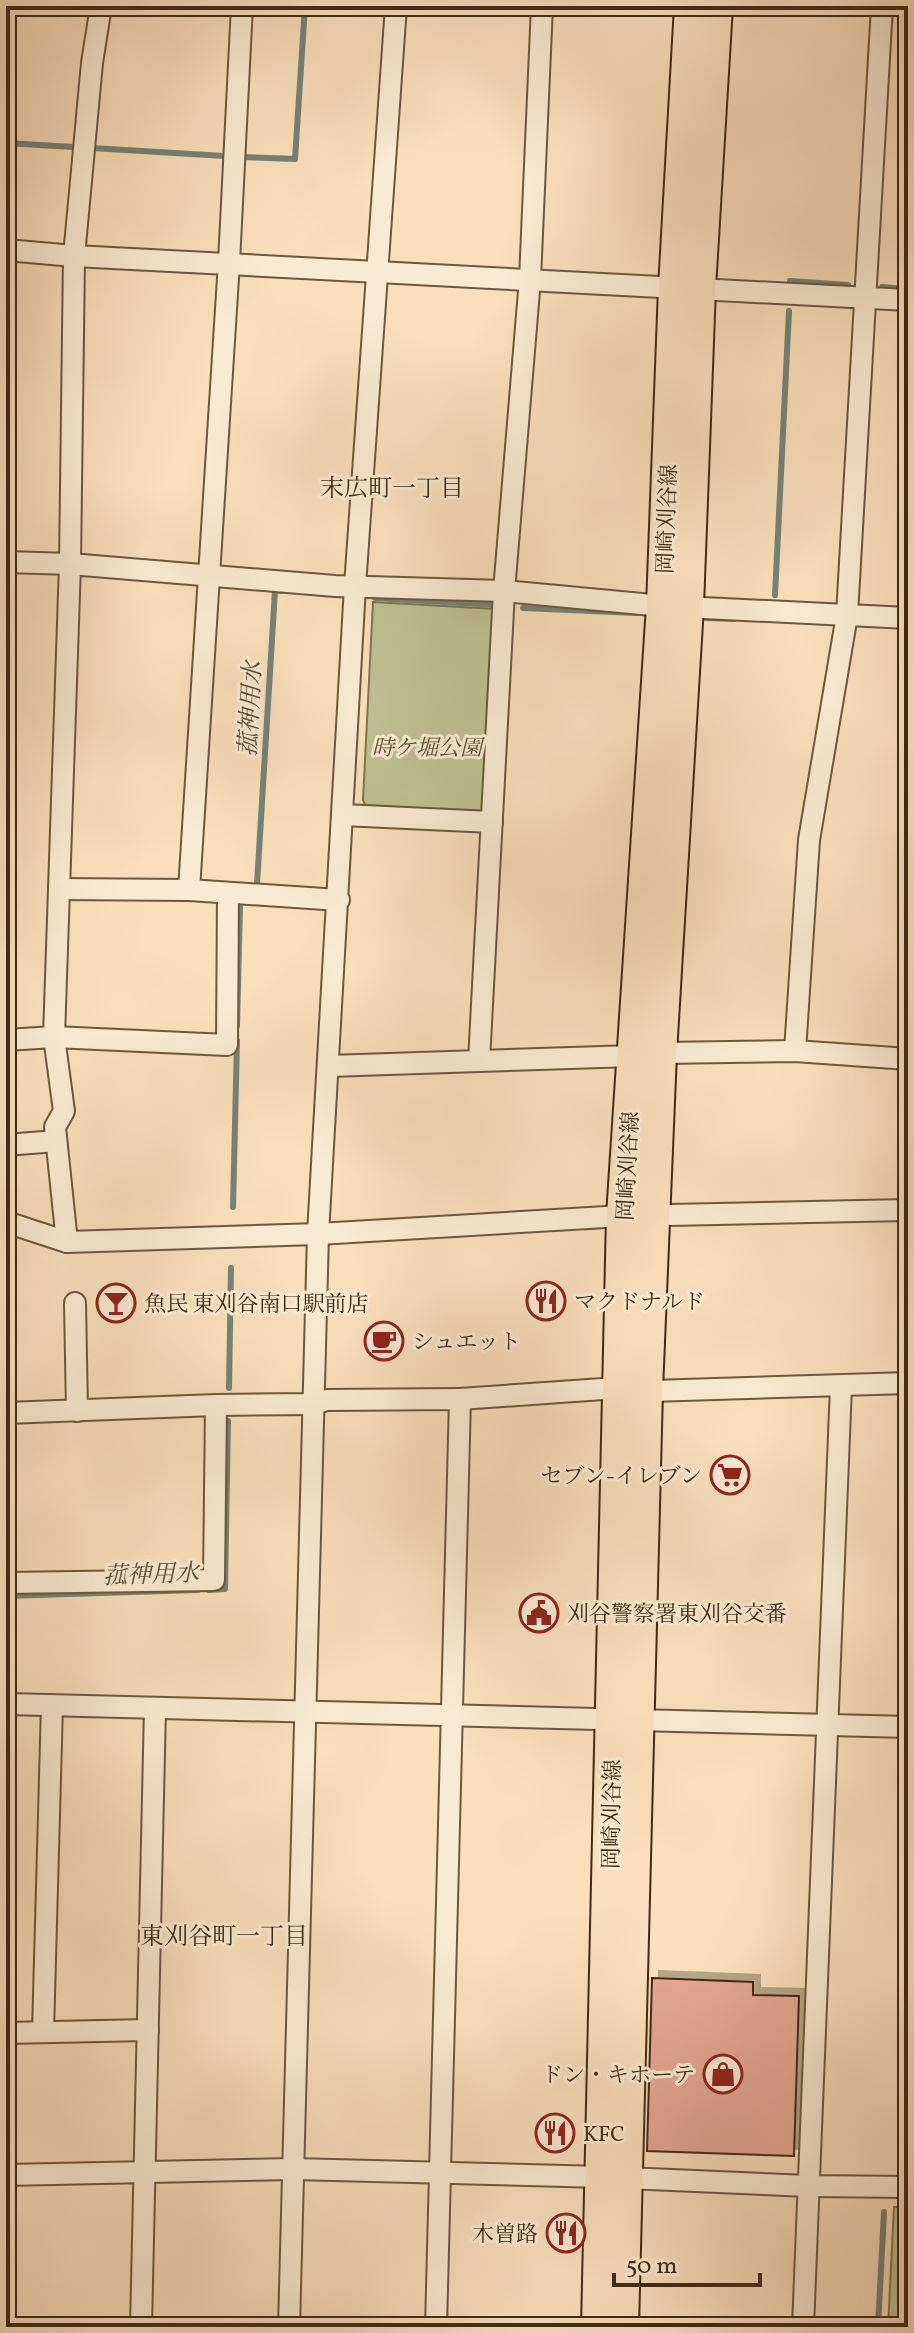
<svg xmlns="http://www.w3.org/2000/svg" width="914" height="2333" viewBox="0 0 914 2333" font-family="Vollkorn,'Noto Serif JP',serif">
	<defs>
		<filter id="shadow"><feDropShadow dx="7" dy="-7" stdDeviation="0" flood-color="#0004"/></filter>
	</defs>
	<rect width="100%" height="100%" fill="#f9dfbb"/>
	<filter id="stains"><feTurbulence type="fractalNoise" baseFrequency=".0025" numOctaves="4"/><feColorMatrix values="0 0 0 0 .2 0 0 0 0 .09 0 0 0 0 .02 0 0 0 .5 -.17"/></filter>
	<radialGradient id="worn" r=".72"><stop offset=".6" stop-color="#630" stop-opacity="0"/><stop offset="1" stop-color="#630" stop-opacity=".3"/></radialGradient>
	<g fill="#bfc190" stroke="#7e7652" stroke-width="2">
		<polygon points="373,602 496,609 487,810 479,816 367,809 363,800"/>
		<polygon points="894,2207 908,2207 908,2327 888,2327"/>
	</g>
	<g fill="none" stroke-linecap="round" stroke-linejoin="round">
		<g stroke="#798177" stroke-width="6">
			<polyline points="6,143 73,147"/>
			<polyline points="92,148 224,156"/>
			<polyline points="241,157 295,159 305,6"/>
			<polyline points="790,281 848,285"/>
			<polyline points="882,287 908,289"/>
			<polyline points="775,595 789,311"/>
			<polyline points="375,598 496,605"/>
			<polyline points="523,608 636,613"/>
			<polyline points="706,618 734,619"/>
			<polyline points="257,884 275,590 281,591"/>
			<polyline points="237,1026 240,906"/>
			<polyline points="233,1207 237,1041"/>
			<polyline points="229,1388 231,1268"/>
			<polyline points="209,1590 225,1589 228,1421"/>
			<polyline points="6,1596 198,1590"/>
			<polyline points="878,2327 884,2212"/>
		</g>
	</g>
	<polygon fill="#e3a791" stroke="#3d2b13" stroke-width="2" filter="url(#shadow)" points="652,1978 753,1982 753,1995 799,1996 794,2156 647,2151"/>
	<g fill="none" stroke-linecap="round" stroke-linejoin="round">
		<defs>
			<g id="street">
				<polyline points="542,6 530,279 504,591 479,1061 633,1056"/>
				<polyline points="6,250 74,256 908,300"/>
				<polyline points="6,562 70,564 74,256 92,63 101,6"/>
				<polyline points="343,815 492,822"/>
				<polyline points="59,889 189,890 339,900"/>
				<polyline points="189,890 229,262 242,6"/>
				<polyline points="6,1040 54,1037 227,1045 228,894"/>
				<polyline points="795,1051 809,840 847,615 882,6"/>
				<polyline points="660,1053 795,1051 908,1059"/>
				<polyline points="329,1066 479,1061"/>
				<polyline points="6,1145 56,1141"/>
				<polyline points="6,1222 67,1242 318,1234 623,1216 908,1210"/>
				<polyline points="67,1242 55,1127 64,1111 54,1037 70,564 335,586 504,591 663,606 908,618"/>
				<polyline points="75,1303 77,1411"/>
				<polyline points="460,1399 603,1389 619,1392 908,1383"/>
				<polyline points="6,1413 216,1405 314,1404 327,1400 460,1399 436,2327"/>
				<polyline points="6,1583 214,1580 216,1405"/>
				<polyline points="6,1704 908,1727"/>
				<polyline points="43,2032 52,1705"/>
				<polyline points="6,2033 148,2030"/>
				<polyline points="6,2175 294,2169 603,2177 808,2186 908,2187"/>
				<polyline points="141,2327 155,1708"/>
				<polyline points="289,2327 318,1234 355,586 396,6"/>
				<polyline points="803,2327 841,1386"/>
			</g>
			<g id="primary">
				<polyline points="598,2327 623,1216 663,606 675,288 691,6"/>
				<polyline points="622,2327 646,1390 660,1053 687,606 699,288 716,6"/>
			</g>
		</defs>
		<use href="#street" stroke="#6c583d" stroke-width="24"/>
		<use href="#primary" stroke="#3d2b13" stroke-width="36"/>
		<use href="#street" stroke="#fbead3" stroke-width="20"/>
		<use href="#primary" stroke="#f9dfbb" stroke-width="32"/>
	</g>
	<defs>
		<symbol id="restaurant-ring" viewBox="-11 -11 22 22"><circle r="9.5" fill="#fbead3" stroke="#8f2418" stroke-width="1.5"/><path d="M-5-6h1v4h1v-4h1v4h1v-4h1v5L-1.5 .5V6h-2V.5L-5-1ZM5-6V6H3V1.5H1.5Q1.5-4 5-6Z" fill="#8f2418"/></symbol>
		<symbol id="bar-ring" viewBox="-11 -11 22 22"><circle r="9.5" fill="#fbead3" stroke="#8f2418" stroke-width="1.5"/><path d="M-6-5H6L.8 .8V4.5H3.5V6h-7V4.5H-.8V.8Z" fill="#8f2418"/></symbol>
		<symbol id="cafe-ring" viewBox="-11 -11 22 22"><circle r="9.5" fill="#fbead3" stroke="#8f2418" stroke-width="1.5"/><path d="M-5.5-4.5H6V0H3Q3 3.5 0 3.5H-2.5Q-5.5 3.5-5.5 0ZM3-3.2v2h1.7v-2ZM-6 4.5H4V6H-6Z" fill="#8f2418"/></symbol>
		<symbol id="supermarket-ring" viewBox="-11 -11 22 22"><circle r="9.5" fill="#fbead3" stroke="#8f2418" stroke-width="1.5"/><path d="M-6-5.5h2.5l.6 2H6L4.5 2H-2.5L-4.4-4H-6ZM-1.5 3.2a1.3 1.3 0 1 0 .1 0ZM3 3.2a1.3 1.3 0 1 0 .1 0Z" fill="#8f2418"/></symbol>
		<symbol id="civic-ring" viewBox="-11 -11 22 22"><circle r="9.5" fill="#fbead3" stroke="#8f2418" stroke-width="1.5"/><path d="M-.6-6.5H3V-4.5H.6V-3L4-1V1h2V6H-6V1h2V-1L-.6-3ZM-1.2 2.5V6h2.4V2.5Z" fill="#8f2418"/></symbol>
		<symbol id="shop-ring" viewBox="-11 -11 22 22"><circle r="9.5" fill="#fbead3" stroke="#8f2418" stroke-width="1.5"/><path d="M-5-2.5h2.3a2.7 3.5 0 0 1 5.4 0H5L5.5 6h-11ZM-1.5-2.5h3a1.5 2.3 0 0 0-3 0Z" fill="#8f2418"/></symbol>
	</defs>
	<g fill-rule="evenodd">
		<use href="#restaurant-ring" x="524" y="1279" width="44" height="44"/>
		<use href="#bar-ring" x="94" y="1281" width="44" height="44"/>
		<use href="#cafe-ring" x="362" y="1319" width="44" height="44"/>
		<use href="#supermarket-ring" x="708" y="1453" width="44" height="44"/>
		<use href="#civic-ring" x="517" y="1591" width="44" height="44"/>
		<use href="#shop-ring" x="701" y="2052" width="44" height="44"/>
		<use href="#restaurant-ring" x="533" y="2111" width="44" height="44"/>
		<use href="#restaurant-ring" x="544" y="2211" width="44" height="44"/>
	</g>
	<g text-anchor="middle" stroke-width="6" stroke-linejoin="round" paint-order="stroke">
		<g font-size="22" fill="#3d2b13" stroke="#fbead3">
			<text transform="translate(666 519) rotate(-88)" y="8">岡崎刈谷線</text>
			<text transform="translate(627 1166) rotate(-87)" y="8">岡崎刈谷線</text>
			<text transform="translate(611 1814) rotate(-89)" y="8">岡崎刈谷線</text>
		</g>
		<g font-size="22" font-style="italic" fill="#5e5032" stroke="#fbead3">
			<text x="427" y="755">時ケ堀公園</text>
		</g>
		<g font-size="22" fill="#3d2b13" stroke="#fbead3" text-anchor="start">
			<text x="574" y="1309">マクドナルド</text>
			<text x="144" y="1311">魚民 東刈谷南口駅前店</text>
			<text x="412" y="1349">シュエット</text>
			<text x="702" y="1483" text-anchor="end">セブン-イレブン</text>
			<text x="567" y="1621">刈谷警察署東刈谷交番</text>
			<text x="695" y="2082" text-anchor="end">ドン・キホーテ</text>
			<text x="583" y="2141">KFC</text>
			<text x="538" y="2241" text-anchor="end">木曽路</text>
		</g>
		<g font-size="24" fill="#3d2b13" stroke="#fbead3">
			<text x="392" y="496">末広町一丁目</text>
			<text x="224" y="1944">東刈谷町一丁目</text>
		</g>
		<g font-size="24" font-style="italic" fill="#564f3c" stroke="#fbead3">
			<text transform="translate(250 709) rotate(-87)" y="8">菰神用水</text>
			<text transform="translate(151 1574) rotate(-2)" y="8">菰神用水</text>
		</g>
	</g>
	<rect width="914" height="2333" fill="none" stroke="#f9dfbb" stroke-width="32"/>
	<rect x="8" y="8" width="898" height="2317" fill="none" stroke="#3d2b13" stroke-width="4"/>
	<rect x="16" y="16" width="882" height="2301" fill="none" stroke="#3d2b13" stroke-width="2"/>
	<path d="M614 2273v12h146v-12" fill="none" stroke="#3d2b13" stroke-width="4"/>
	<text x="626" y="2273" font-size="24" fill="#3d2b13" stroke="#fbead3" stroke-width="6" paint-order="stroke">50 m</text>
	<rect width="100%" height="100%" filter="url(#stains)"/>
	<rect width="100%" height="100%" fill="url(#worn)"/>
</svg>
